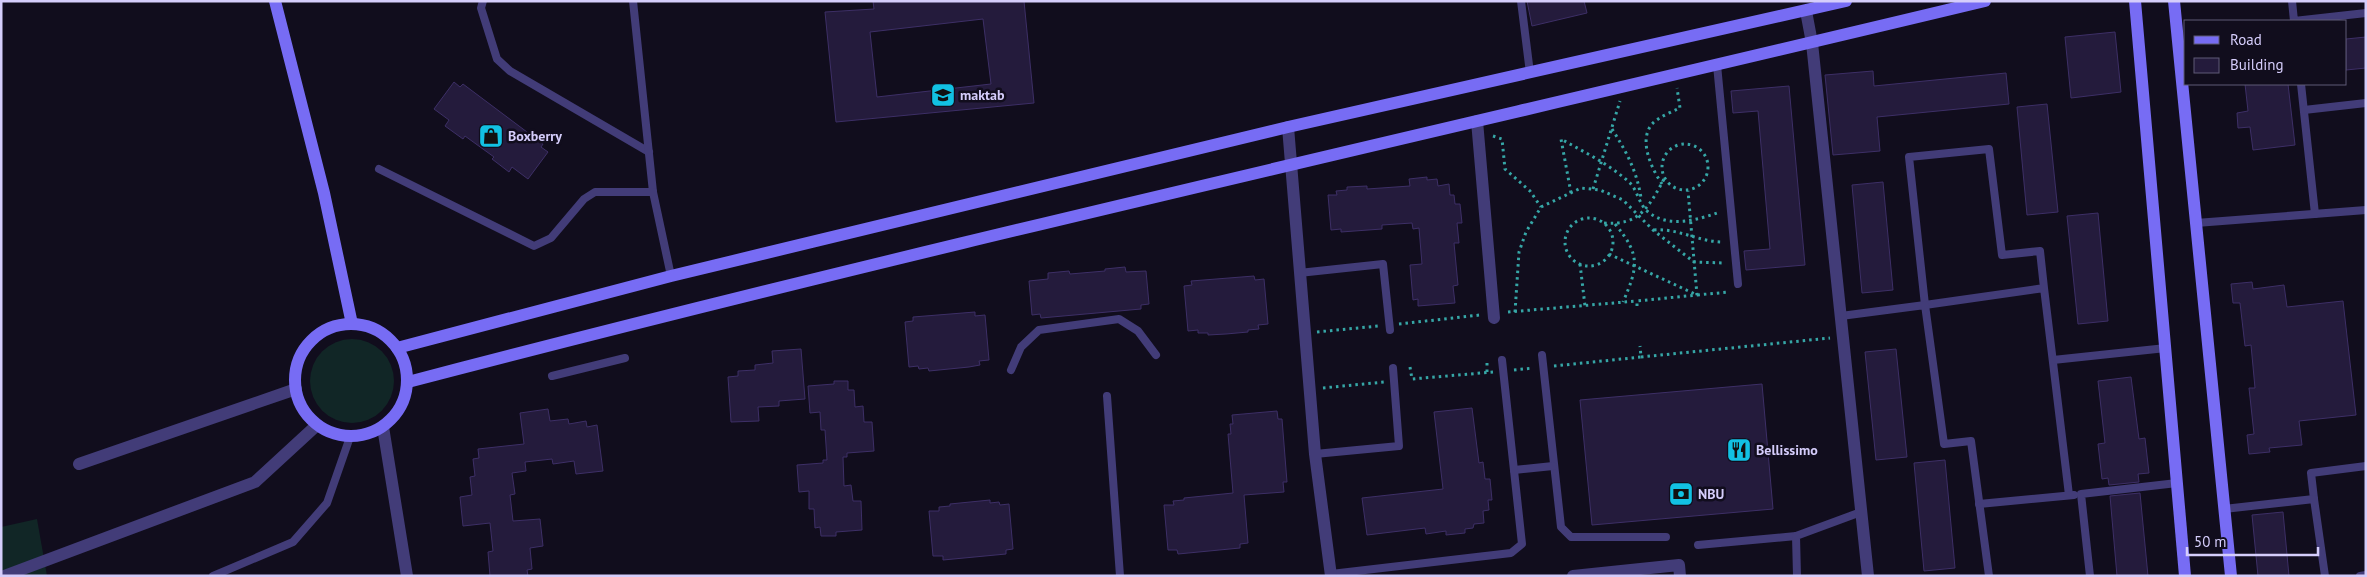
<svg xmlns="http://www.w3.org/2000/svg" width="2367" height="577" viewBox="0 0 2367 577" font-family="'PT Sans',sans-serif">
	<rect width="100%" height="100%" fill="#110d1d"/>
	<g fill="#112626">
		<circle cx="352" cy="381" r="42"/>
		<polygon points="37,519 47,576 1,576 1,527"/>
	</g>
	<g fill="#241b3c" stroke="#3d2f66" fill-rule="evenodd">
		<path d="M873 1H1024L1034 103 836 122 825 12 874 9ZM983 19 991 84 877 97 870 32Z"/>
		<polygon points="1527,1 1584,1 1587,13 1532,26"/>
		<polygon points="2115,32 2121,92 2071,98 2065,37"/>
		<polygon points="2366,37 2366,68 2346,70 2346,39"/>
		<polygon points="1873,71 1874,86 2006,73 2009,104 1877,117 1880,151 1833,155 1825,75"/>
		<polygon points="454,82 460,87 463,84 543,144 541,147 548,152 528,179 512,167 509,172 492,159 494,157 465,136 463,139 445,126 449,120 434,109"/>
		<polygon points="2245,84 2288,84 2295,145 2253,150 2250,127 2238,128 2237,113 2248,111"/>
		<polygon points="1789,86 1805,265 1746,270 1744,251 1770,249 1758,111 1733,113 1731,91"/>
		<polygon points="2047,104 2058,212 2027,215 2017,107"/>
		<polygon points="1427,177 1427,180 1437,179 1438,186 1449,184 1450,195 1454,195 1455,204 1460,204 1462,223 1457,223 1459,243 1454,243 1458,285 1453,286 1455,303 1418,306 1418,299 1413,300 1410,265 1422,264 1419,228 1413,229 1412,223 1382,225 1382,229 1341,232 1341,229 1331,230 1328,195 1337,195 1336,191 1347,190 1347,187 1367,186 1367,189 1410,186 1409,179"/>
		<polygon points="1883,182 1893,290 1862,293 1852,185"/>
		<polygon points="2098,213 2108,321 2078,324 2067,216"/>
		<polygon points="1125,267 1126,272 1146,271 1149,304 1141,305 1141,309 1041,318 1040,314 1032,315 1029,281 1048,279 1048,273 1069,271 1070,274 1105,271 1105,269"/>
		<polygon points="1254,276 1255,280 1264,279 1268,324 1258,325 1259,329 1248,330 1248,332 1226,334 1208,335 1208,333 1198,333 1198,330 1188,331 1184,286 1192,285 1191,281"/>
		<polygon points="2252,282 2253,289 2284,285 2287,307 2343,301 2356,415 2299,421 2302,445 2269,448 2270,452 2249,454 2247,435 2254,434 2249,388 2255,388 2251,345 2245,346 2240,303 2233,303 2231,284"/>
		<polygon points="975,312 975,316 985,315 989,360 979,361 980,365 969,367 929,371 928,368 919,369 918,366 909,367 905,322 913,321 913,317"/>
		<polygon points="801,349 805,399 779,401 779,406 758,407 759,421 731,422 728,377 738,376 738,371 755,370 755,365 773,363 772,351"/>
		<polygon points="1896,349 1907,457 1876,460 1865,352"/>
		<polygon points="2131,377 2139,439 2145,438 2149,473 2138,474 2139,482 2109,485 2108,478 2102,479 2098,444 2105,443 2098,381"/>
		<polygon points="834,381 848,381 848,390 854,390 855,407 863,406 864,422 872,422 874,451 847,453 847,457 843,457 844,486 851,485 853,501 861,501 862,530 836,532 836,536 821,536 820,527 815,528 814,509 809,509 809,491 799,492 797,465 823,463 823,460 827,460 825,430 821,430 820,412 810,413 808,386 834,384"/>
		<polygon points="1762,384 1773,509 1592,525 1580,400"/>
		<polygon points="1472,408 1479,463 1483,462 1485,479 1490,479 1492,500 1488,500 1489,510 1483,511 1484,523 1474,524 1473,528 1465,529 1465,533 1446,535 1446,531 1426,534 1425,528 1367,535 1362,498 1443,489 1434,412"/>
		<polygon points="548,409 550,421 568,419 569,424 586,421 587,427 597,425 603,471 576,474 574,461 553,464 552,459 525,462 526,471 512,473 515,494 510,495 513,521 540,519 543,546 530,548 532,569 527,570 528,576 490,576 488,552 493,551 490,523 463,526 460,497 472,495 470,477 475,476 473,459 479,458 478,449 524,444 520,413"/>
		<polygon points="1277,411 1278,419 1282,419 1287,482 1283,482 1284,492 1244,495 1248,543 1240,544 1240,548 1178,554 1177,550 1168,550 1164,505 1174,505 1173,501 1184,500 1184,498 1233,493 1228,434 1231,434 1230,424 1233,424 1232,415"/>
		<polygon points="1945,460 1955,568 1924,571 1914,463"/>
		<polygon points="2140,493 2148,576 2117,576 2110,496"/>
		<polygon points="990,500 990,503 999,502 1000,505 1009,504 1013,549 1006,550 1006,554 943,560 943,556 933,556 929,511 939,511 939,507 950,506 950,504"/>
		<polygon points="2283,512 2289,576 2258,576 2252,515"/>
	</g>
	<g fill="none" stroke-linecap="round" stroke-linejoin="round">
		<g stroke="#36a6a6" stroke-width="3" stroke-dasharray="2.5 4" stroke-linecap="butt">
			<path d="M1612 129C1626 151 1637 171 1641 198"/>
			<polyline points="1493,136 1502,139 1505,169 1530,191 1541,207"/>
			<circle cx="1685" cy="167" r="23"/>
			<path d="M1662 184C1652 169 1638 141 1652 124 1659 117 1671 112 1680 108L1677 88"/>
			<polyline points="1593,189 1620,101"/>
			<path d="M1571 193 1561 139C1584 152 1609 164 1629 182 1637 189 1639 204 1647 211 1668 229 1697 220 1720 212"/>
			<circle cx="1589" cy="242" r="24"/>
			<path d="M1604 223C1639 226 1649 207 1664 179"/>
			<path d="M1615 224C1641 255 1638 267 1623 302"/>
			<path d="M1654 230C1678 228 1699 242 1723 242"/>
			<polyline points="1609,254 1697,295 1729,292"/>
			<polyline points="1580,264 1585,306"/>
			<polyline points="1637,306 1637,301 1697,295 1688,191"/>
			<polyline points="1508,312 1637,301"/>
			<polyline points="1515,312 1519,252 1526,232 1541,207 1581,188 1600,190 1623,200 1653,230 1694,262 1725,263"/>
			<polyline points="1399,324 1480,315"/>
			<polyline points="1317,332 1378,326"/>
			<polyline points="1641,357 1830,338"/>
			<polyline points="1554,366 1641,357 1640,346"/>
			<polyline points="1410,367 1412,379 1493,372"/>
			<polyline points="1514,370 1533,368"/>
			<polyline points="1487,372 1487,361"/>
			<polyline points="1323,388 1384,382"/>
		</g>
		<g stroke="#423c78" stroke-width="8">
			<polyline points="483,1 481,8 497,59 510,71 649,152"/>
			<polyline points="633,1 653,192 671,276"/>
			<polyline points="1521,1 1530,73"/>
			<polyline points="2292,1 2294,21 2366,13"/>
			<polyline points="1717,65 1738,284"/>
			<polyline points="2301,84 2315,214"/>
			<polyline points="2304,110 2366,103"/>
			<polyline points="379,169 534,246 551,238 584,199 595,192 653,192"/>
			<polyline points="2196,223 2366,210"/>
			<polyline points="1299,273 1383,264 1390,330"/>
			<polyline points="2044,288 2040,251 2002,255 1989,149 1909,157 1925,305 2044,288 2069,495"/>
			<polyline points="1841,316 1925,305 1944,444 1971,441 1989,576"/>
			<polyline points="1542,355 1561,527 1571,537 1666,537"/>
			<polyline points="2053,360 2166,348"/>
			<polyline points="1011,370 1021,347 1039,330 1119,319 1138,331 1156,355"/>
			<polyline points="552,376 625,358"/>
			<polyline points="1107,396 1120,576"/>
			<polyline points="1315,454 1399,446 1393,368"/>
			<polyline points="1514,470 1553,466"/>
			<polyline points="2314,499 2311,473 2366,466"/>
			<polyline points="1979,504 2074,495"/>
			<polyline points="2224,509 2314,499 2325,576"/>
			<polyline points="1698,545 1796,536"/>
			<polyline points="1331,574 1511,553 1522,544 1502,360"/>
			<polyline points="213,576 293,542 327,503 350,437"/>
			<polyline points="1797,576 1796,536 1861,512"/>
			<polyline points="2090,576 2081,494 2177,483"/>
			<polyline points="2360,576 2366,575"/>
		</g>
		<g stroke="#423c78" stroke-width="12">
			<polyline points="1806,11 1812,43 1868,576"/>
			<polyline points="1477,121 1494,318"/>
			<polyline points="1288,127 1315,454 1331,576"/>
			<polyline points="383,427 407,576"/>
			<polyline points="79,464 296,389"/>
			<polyline points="4,576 255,482 317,425"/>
			<polyline points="1573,576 1679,565 1680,576"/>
		</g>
		<g stroke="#776cf4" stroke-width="12">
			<polyline points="275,1 324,193 352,324"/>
			<polyline points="2135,1 2185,576"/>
			<polyline points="2174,1 2231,576"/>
			<circle cx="351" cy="380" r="56"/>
			<polyline points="397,348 671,276 1288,127 1846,1"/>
			<path d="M408 382C931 245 1459 127 1985 1"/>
		</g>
	</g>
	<defs>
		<symbol id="school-square" viewBox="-11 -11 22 22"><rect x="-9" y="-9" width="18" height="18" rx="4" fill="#12c1e3" stroke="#110d1d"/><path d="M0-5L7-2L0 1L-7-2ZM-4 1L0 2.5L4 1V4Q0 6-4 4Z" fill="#111"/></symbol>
		<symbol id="shop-square" viewBox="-11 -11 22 22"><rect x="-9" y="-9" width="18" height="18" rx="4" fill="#12c1e3" stroke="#110d1d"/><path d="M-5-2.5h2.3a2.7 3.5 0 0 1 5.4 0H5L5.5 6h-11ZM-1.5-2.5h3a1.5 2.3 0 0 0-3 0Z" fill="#111"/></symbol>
		<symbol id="restaurant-square" viewBox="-11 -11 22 22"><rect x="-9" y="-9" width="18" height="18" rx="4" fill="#12c1e3" stroke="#110d1d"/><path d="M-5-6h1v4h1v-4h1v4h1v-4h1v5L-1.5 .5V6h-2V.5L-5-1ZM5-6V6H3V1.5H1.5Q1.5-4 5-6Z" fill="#111"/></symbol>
		<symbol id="bank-square" viewBox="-11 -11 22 22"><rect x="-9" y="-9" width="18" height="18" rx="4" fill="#12c1e3" stroke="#110d1d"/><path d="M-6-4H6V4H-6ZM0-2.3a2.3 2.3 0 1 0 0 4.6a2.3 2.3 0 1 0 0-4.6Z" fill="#111"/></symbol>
	</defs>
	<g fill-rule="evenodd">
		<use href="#school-square" x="929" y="81" width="28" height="28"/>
		<use href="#shop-square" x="477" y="122" width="28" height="28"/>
		<use href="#restaurant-square" x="1725" y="436" width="28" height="28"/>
		<use href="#bank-square" x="1667" y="480" width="28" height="28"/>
	</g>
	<g text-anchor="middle" stroke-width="5" stroke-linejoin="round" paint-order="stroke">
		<g font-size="14" font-weight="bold" fill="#d5cdfb" stroke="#110d1d" text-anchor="start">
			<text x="960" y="100">maktab</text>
			<text x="508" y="141">Boxberry</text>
			<text x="1756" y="455">Bellissimo</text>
			<text x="1698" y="499">NBU</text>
		</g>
	</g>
	<rect width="2367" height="577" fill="none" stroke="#d5cdfb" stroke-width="5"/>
	<rect x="2184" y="20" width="162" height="65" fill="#110d1d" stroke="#5f5a76"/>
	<rect x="2194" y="36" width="25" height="8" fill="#776cf4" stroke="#5f5a76"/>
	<text x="2230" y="45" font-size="15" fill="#d5cdfb">Road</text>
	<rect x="2194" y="58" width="25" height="15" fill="#241b3c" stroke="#5f5a76"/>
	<text x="2230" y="70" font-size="15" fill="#d5cdfb">Building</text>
	<path d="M2187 547v8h131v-8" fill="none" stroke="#d5cdfb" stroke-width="2.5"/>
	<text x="2194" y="547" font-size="15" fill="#d5cdfb" stroke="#110d1d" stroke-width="4" paint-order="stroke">50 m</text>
</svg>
